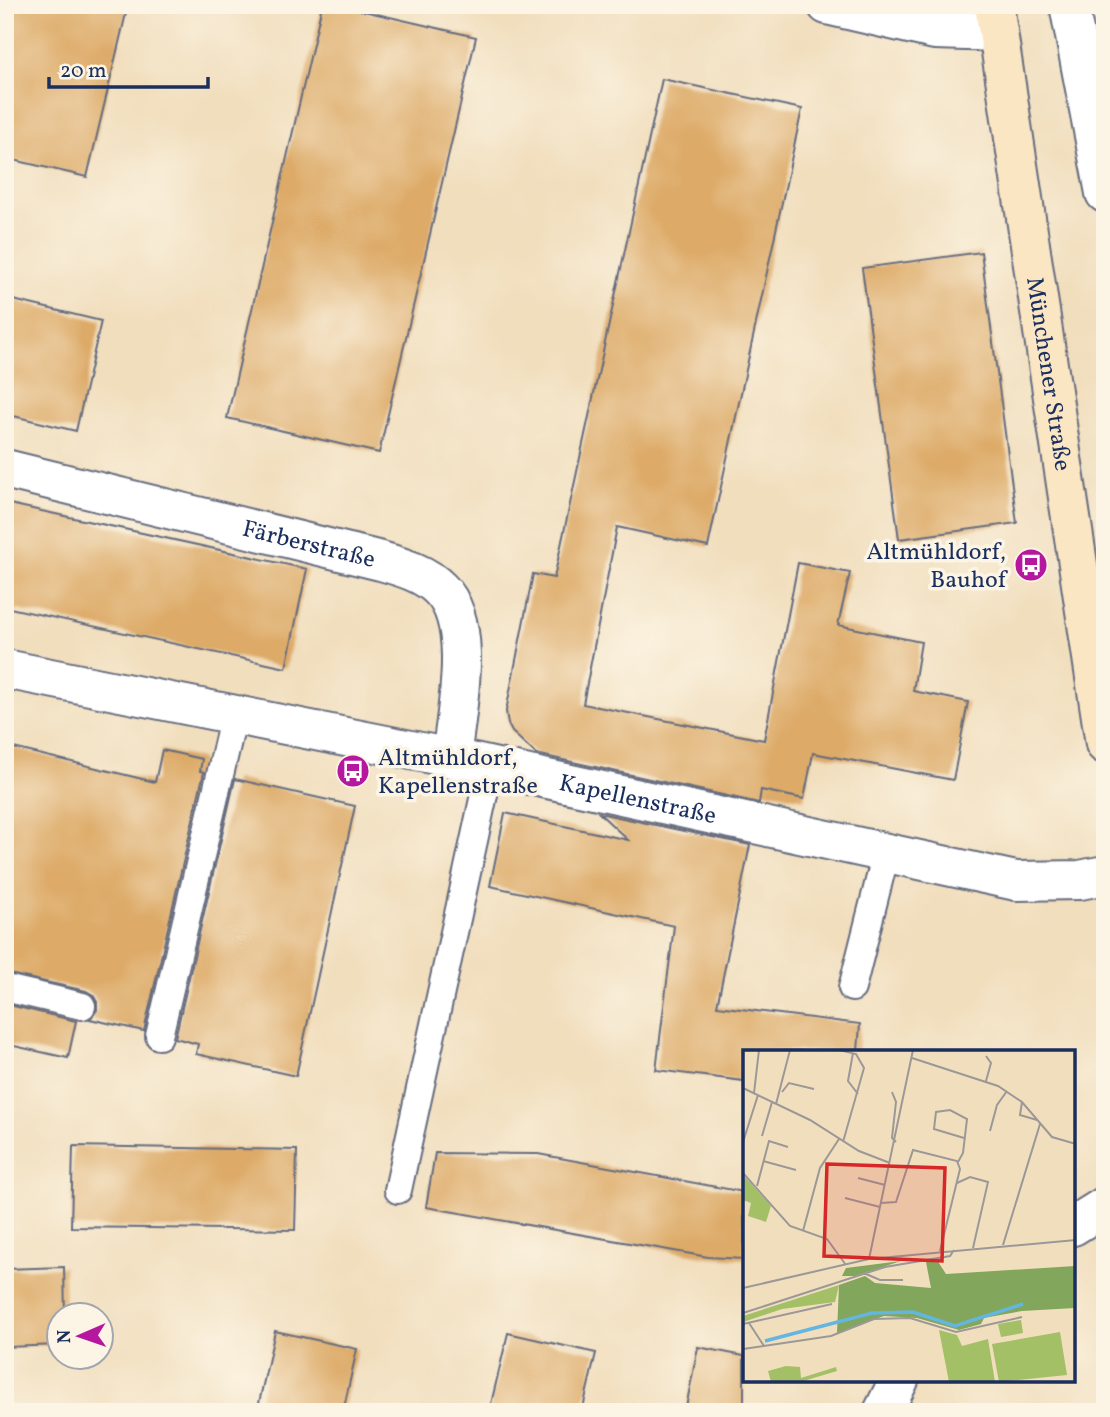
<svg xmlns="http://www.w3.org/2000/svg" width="1110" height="1417" viewBox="0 0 1110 1417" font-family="Vollkorn,serif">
	<rect width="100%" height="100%" fill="#fcf5e5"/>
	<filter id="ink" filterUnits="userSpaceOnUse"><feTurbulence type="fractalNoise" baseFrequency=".0143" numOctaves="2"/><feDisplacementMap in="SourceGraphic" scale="14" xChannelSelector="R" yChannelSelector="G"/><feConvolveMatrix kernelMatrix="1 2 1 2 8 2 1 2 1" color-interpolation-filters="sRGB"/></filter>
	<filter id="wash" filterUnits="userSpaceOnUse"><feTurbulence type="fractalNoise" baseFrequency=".00686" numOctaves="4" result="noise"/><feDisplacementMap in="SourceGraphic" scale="28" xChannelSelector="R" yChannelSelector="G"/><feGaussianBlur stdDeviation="1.57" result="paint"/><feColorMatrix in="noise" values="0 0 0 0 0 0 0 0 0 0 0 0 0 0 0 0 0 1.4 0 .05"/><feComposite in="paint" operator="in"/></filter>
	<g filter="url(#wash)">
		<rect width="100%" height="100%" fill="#f1debd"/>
		<g id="blocks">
			<g fill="#ddaa68">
				<polygon points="5,5 128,5 87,177 5,158"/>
				<polygon points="322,5 338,5 476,37 379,453 227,418"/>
				<polygon points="662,79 802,109 708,547 617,527 583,704 764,740 798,563 850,573 838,625 921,642 913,691 968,702 953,780 813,753 804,799 761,790 759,803 536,754 512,732 508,724 506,711 533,574 554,578"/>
				<polygon points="981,252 1017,523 899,539 862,268"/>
				<polygon points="5,298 101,321 76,431 5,414"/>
				<polygon points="5,503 307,569 286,668 5,607"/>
				<polygon points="5,746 155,782 162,750 202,759 200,771 204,772 144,1031 90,1019 97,1010 97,1002 93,995 86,991 5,973"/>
				<polygon points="235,779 355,806 296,1076 196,1054 198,1044 175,1038"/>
				<polygon points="505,813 628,840 599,813 750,845 717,1006 860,1024 858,1051 744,1051 744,1081 656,1070 674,926 490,886"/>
				<polygon points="5,1004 76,1021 68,1058 5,1044"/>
				<polygon points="73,1146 297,1150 295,1230 71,1227"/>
				<polygon points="435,1153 538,1154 744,1192 744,1259 708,1257 426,1207"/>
				<polygon points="64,1267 65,1315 60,1315 60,1345 5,1347 5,1269"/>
				<polygon points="275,1331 357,1349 343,1412 257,1412"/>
				<polygon points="508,1333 596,1353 582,1412 489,1412"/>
				<polygon points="698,1347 744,1356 744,1412 685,1412"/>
			</g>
		</g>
	</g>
	<g filter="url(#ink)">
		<use href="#blocks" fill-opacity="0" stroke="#666c7f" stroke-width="2"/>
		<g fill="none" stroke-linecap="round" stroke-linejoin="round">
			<defs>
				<g id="lane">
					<polyline points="5,988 82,1006"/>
					<polyline points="852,988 886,853"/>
					<polyline points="159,1036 234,715"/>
					<polyline points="398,1190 490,767"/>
				</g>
				<g id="street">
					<polyline points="827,5 935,30 998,32"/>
					<polyline points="1069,5 1105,193"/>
					<path id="s1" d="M5 469 381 561C402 567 424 573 440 589 476 624 456 713 451 758"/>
					<path id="s2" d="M5 669 451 758 1016 881 1080 880 1105 875"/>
					<polyline points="1073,1226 1105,1206"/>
					<polyline points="883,1412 899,1380"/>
				</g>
				<g id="secondary">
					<path id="s3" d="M994 5 1105 744"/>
				</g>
			</defs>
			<use href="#lane" stroke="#666c7f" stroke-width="30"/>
			<use href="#street" stroke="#666c7f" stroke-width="42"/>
			<use href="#secondary" stroke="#666c7f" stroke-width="42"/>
			<use href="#lane" stroke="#fff" stroke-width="26"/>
			<use href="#street" stroke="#fff" stroke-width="38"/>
			<use href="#secondary" stroke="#fbe6c4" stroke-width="38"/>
		</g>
	</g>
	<defs>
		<symbol id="bus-disc" viewBox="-11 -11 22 22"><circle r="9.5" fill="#b5179e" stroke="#fcf5e5"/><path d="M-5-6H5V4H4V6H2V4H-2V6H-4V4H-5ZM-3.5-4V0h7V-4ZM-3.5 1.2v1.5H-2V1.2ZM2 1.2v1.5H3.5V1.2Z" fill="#fff"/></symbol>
	</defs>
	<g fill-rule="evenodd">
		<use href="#bus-disc" x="1012" y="546" width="38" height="38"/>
		<use href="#bus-disc" x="334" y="752" width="38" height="38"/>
	</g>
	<g text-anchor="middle" stroke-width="7" stroke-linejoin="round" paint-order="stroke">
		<g font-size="24" fill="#1b2f5e" stroke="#fcf5e5">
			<text dy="8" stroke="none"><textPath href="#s3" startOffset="373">Münchener Straße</textPath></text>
			<text dy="8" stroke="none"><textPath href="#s1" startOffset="313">Färberstraße</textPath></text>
			<text dy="8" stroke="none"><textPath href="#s2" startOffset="646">Kapellenstraße</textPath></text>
		</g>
		<g font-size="24" fill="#1b2f5e" stroke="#fcf5e5" text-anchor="end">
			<text x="1006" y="559">Altmühldorf,<tspan x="1006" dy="28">Bauhof</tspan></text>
			<text x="378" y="765" text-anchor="start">Altmühldorf,<tspan x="378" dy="28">Kapellenstraße</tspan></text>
		</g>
	</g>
	<g transform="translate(743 1050)">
		<rect width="332" height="332" fill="#f1debd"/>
		<path d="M0 125 28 156 23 172 5 166 8 153 0 150ZM96 235 92 252 39 259 0 272V266ZM278 270 280 283 258 287 255 274ZM196 280 214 285 219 296 245 289 252 332H206ZM317 282 324 325 256 332 249 294ZM43 316 57 317 58 328 93 317 94 321 57 332H28L25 321Z" fill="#a3c067"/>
		<path d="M194 210 203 224 332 216V258L279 261 241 268 238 274 216 280 174 268 141 266 94 283 96 235 122 226 132 233 188 238 183 212ZM158 211 112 226H99L103 218Z" fill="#82a65c"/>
		<path fill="none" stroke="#64b6e0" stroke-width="3.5" d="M22 291 129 263 170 262 212 276 280 254"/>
		<path fill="none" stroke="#9b9897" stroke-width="2" d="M96 0 113 4 121 18 100 92M110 3 105 31 115 44M169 8 255 36 279 52 309 87 333 94M243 31 248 13 243 6M0 38 67 70 116 101 147 113M39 42 46 33 71 39M149 42 153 52 149 88 153 92M11 43 16 0M279 52 277 65 294 70M33 54 47 0M247 81 254 55 264 41M19 86 29 52M0 92 15 45M20 111 53 120M215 112 220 103 224 69 207 60 193 62 191 79 221 88M0 123 47 176 84 189 103 215M115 128 142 135M214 133 227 127 245 132 230 198M14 136 26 91 45 97M102 148 137 157M138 153 153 152 170 100 214 111 217 119 197 201M60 181 77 118 96 89M260 195 297 74M126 209 170 0M123 224 137 230H160M0 238 126 209 333 190M0 263 142 217 207 206 211 200M6 273 21 296M0 274 89 254M0 299 88 286 131 269 167 268 213 282 279 267"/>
		<path fill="#d62828" fill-opacity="0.15" stroke="#d62828" stroke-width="3.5" d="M84 114 202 118 199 211 81 206Z"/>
		<rect width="332" height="332" fill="none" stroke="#1b2f5e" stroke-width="3.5"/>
	</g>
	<rect width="1110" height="1417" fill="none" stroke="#fcf5e5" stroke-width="28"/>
	<g transform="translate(80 1336) rotate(268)"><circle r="33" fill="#fcf5e5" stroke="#a2a6af" stroke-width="2"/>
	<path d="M0-5L12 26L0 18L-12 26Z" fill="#b5179e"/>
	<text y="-10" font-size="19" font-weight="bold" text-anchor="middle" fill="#1b2f5e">N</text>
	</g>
	<path d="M49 77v10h159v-10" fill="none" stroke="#1b2f5e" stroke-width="3.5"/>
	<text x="60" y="77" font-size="21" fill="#1b2f5e" stroke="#fcf5e5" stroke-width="5" paint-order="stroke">20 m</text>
</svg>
